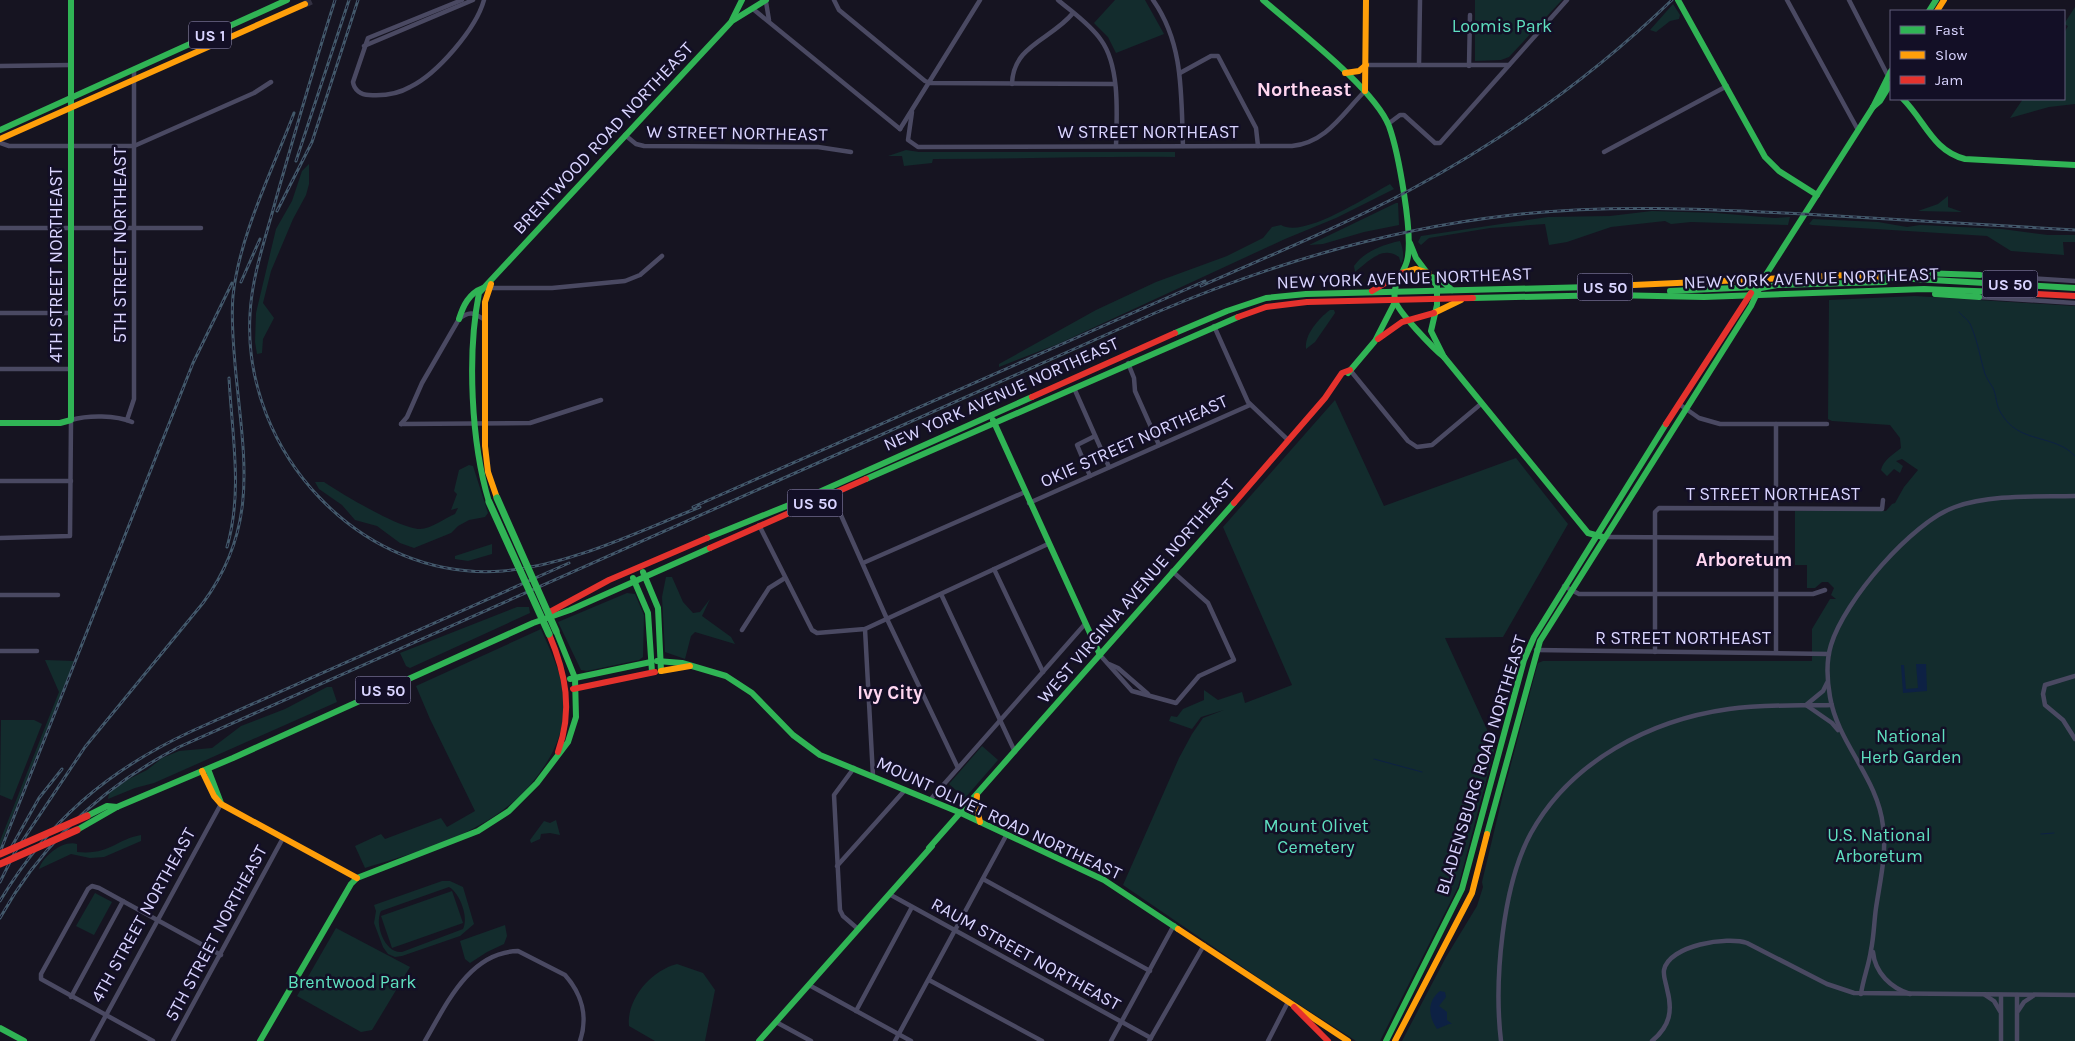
<svg xmlns="http://www.w3.org/2000/svg" width="2075" height="1041" viewBox="0 0 2075 1041" font-family="Karla,sans-serif">
	<rect width="100%" height="100%" fill="#161421"/>
	<g fill="#132c2d" fill-rule="evenodd">
		<polygon points="1115,0 1145,0 1164,34 1116,53 1108,37 1094,23"/>
		<polygon points="1475,0 1562,0 1509,57 1501,60 1475,61"/>
		<polygon points="1673,4 1680,15 1679,19 1670,21 1656,32 1650,30"/>
		<polygon points="2075,7 2075,104 2049,107 2010,118 2023,99 2064,99 2064,33 2068,26 2064,24"/>
		<path d="M906 150 919 152H1175V157C1094 156 1014 159 933 159L932 163 904 166 902 156H888Z"/>
		<polygon points="309,164 309,184 306,195 293,219 271,271 263,303 274,318 263,339 262,353 257,354 255,342 256,313 276,229 292,201 302,171"/>
		<path d="M1390 184 1394 189 1336 218 1285 239 1058 344 999 367V364L1096 310 1156 282 1227 256 1263 238 1272 227 1281 225C1303 239 1368 196 1390 184Z"/>
		<polygon points="1948,196 1948,207 1962,212 1918,211 1938,204"/>
		<polygon points="1396,203 1398,203 1399,225 1364,232 1323,244 1309,245"/>
		<polygon points="1652,211 1716,213 1774,218 1790,217 1788,225 1691,222 1671,224 1665,221 1611,227 1567,242 1549,245 1545,224 1490,228 1429,238 1421,245 1418,242 1421,236 1548,217 1610,216"/>
		<polygon points="1813,219 1878,222 1907,227 1920,225 2002,229 2048,235 2075,235 2075,242 2063,242 2064,255 2011,251 1987,236 1812,225 1809,224"/>
		<path d="M1395 242 1400 241C1403 248 1405 258 1401 264L1399 257C1382 245 1368 262 1355 272L1354 266C1364 252 1380 246 1395 242Z"/>
		<path d="M1915 296 2075 306V1041H1402L1446 957 1477 906 1483 887 1482 882 1504 790 1538 663 1543 661H1812V629L1830 599H1836L1831 595 1834 588 1828 582H1822L1815 588H1807V565H1795V511H1886L1892 504 1895 503 1904 487 1918 470 1902 459 1896 461 1903 466 1900 473 1894 469 1887 476 1881 470C1883 460 1894 454 1901 448L1900 438 1890 425 1832 421 1828 419 1829 300Z"/>
		<path d="M1330 310H1334L1335 313 1315 342 1306 349C1304 335 1319 318 1330 310Z"/>
		<polygon points="1335,400 1384,506 1516,458 1568,524 1503,637 1445,638 1495,747 1458,887 1380,1041 1356,1041 1278,991 1123,885 1179,758 1192,734 1203,718 1224,710 1201,717 1192,729 1169,721 1171,716 1177,717 1183,709 1204,700 1204,690 1218,700 1242,692 1245,703 1292,685 1223,527"/>
		<path d="M469 465 473 466 488 513 485 517 469 520 458 526 451 533 414 548 400 543 377 526 355 520 342 505 319 489 315 482H324C342 494 400 529 420 529 431 529 445 518 455 514L458 508 451 510 457 494 454 491 459 470Z"/>
		<polygon points="492,544 492,554 468,561 455,559 455,556"/>
		<polygon points="666,577 672,577 683,602 693,613 700,612 710,599 702,616 731,637 735,644 695,632 691,636 685,659 665,652 662,597"/>
		<polygon points="627,593 635,594 644,615 643,657 639,660 587,671 581,670 558,622"/>
		<polygon points="517,607 529,607 530,613 410,668 406,666 400,653"/>
		<path d="M541 629C550 650 561 671 563 693 566 722 559 745 543 768 503 829 431 848 365 868L355 846 381 834 385 839 441 818 447 827 475 811 430 719 416 686Z"/>
		<polygon points="45,660 74,661 0,847 0,841 59,692"/>
		<polygon points="327,687 332,687 337,702 154,783 135,788 108,799 109,793 129,779 147,770 162,758 179,751 212,748 241,726 285,709"/>
		<polygon points="1,720 34,720 42,724 12,800 0,795"/>
		<polygon points="982,746 998,760 965,798 949,784"/>
		<polygon points="556,820 560,835 550,833 541,834 540,839 531,843 530,840 544,821 550,823"/>
		<path d="M141 835V841L104 857 90 858 71 854 39 869C43 856 63 840 77 844V852C111 855 114 840 141 835Z"/>
		<path d="M442 881H450L463 887 474 924 460 936 402 956 395 957 388 954 383 947 374 923 376 911 374 905ZM449 887C460 893 469 918 463 929L402 952C385 954 374 924 381 911Z"/>
		<polygon points="452,891 463,923 392,948 381,916"/>
		<polygon points="95,893 112,902 94,935 76,926"/>
		<polygon points="505,925 507,936 504,944 487,952 470,963 465,959 460,941"/>
		<polygon points="336,928 410,967 372,1030 361,1032 297,996"/>
		<path d="M677 964 703 973 715 990 705 1041H655L629 1026C626 999 652 970 677 964Z"/>
	</g>
	<g fill="#0d2144">
		<polygon points="1916,664 1926,664 1927,691 1903,693 1901,665 1904,665 1906,689 1918,688"/>
		<path d="M1440 991 1445 992 1446 997 1439 1006 1447 1012V1020L1452 1024H1449L1437 1029C1428 1016 1427 1001 1440 991Z"/>
	</g>
	<g fill="none" stroke-linecap="round" stroke-linejoin="round">
		<g stroke="#0d2144" stroke-width="1">
			<path d="M1959 312C1963 317 1969 320 1971 326 1978 342 1980 358 1985 374 1987 379 1990 383 1993 388 1998 399 1994 405 2005 419 2023 443 2056 435 2075 456"/>
			<polyline points="1374,759 1422,772"/>
			<polyline points="2041,834 2054,833"/>
		</g>
		<polyline stroke="#333142" stroke-width="7" stroke-dasharray="7 3.5" stroke-linecap="butt" points="305,4 314,0"/>
		<g stroke="#4a4962" stroke-width="4.5">
			<path d="M462 0 368 38 353 82C354 90 361 95 369 95 383 96 398 94 410 87 437 74 476 29 484 0"/>
			<polyline points="834,0 839,10 925,81 930,83 1114,84"/>
			<path d="M1058 0C1072 12 1090 24 1101 40 1120 66 1117 114 1116 146"/>
			<path d="M1153 0C1184 44 1181 95 1183 146"/>
			<polyline points="1787,0 1858,130"/>
			<polyline points="1849,0 1888,76"/>
			<polyline points="766,2 769,20"/>
			<polyline points="753,9 900,129"/>
			<polyline points="364,46 473,0"/>
			<polyline points="1366,65 1509,65"/>
			<polyline points="1419,65 1420,0"/>
			<polyline points="0,66 71,65"/>
			<polyline points="1469,66 1470,15"/>
			<polyline points="1180,73 1211,56 1218,56 1256,128 1258,146"/>
			<path d="M1012 84C1013 45 1051 40 1073 13"/>
			<path d="M912 112 908 140 918 147 1292 146C1327 142 1342 114 1365 91"/>
			<polyline points="1388,124 1400,115 1404,115 1435,143 1440,143 1567,0"/>
			<polyline points="900,129 980,0"/>
			<polyline points="625,135 636,144 644,146 818,147 851,152"/>
			<polyline points="0,143 9,146 134,146 254,93 271,82"/>
			<polyline points="1604,152 1727,86"/>
			<polyline points="0,228 201,228"/>
			<polyline points="1980,275 2075,281"/>
			<polyline points="487,288 552,288 625,281 640,275 662,256"/>
			<polyline points="1979,297 2075,303"/>
			<polyline points="0,313 71,313"/>
			<polyline points="1214,326 1248,402 1288,440"/>
			<polyline points="1128,363 1134,378 1135,391 1159,445"/>
			<polyline points="0,369 71,369"/>
			<polyline points="1350,370 1408,441 1417,447 1432,445 1482,403"/>
			<polyline points="1074,388 1109,467"/>
			<polyline points="1679,404 1699,418 1720,424 1827,424"/>
			<polyline points="127,420 134,399 134,69"/>
			<polyline points="401,424 530,423 601,400"/>
			<path d="M401 424 407 417 422 383 459 319C470 310 474 313 485 320"/>
			<polyline points="1776,424 1776,652"/>
			<polyline points="1090,476 1077,445 1095,436"/>
			<polyline points="0,481 71,481"/>
			<polyline points="832,495 887,619 958,768"/>
			<polyline points="1029,503 1250,405"/>
			<polyline points="759,525 812,630 817,633 865,629 1048,544"/>
			<polyline points="1605,537 1776,538"/>
			<path d="M0 538 70 536 71 420C88 415 116 415 132 422"/>
			<polyline points="863,563 1025,492"/>
			<polyline points="994,569 1043,672"/>
			<polyline points="1564,586 1579,594 1813,594 1825,590"/>
			<polyline points="941,594 1015,752"/>
			<polyline points="0,595 58,595"/>
			<polyline points="865,629 873,776"/>
			<polyline points="742,630 769,588 785,578"/>
			<polyline points="1536,650 1829,654"/>
			<polyline points="0,651 37,651"/>
			<polyline points="1655,652 1655,512 1659,508 1882,509 1883,500"/>
			<polyline points="1100,655 1132,691 1176,703 1199,676 1234,660 1208,603 1172,571"/>
			<polyline points="1109,664 1118,668 1148,694"/>
			<polyline points="2075,676 2045,685 2043,694 2045,705 2063,720 2075,739"/>
			<polyline points="1827,683 1823,691 1806,705 1832,723 1838,730"/>
			<polyline points="854,768 834,795 840,910 843,916 858,929"/>
			<polyline points="930,800 1085,624"/>
			<polyline points="837,866 905,790"/>
			<polyline points="983,879 1150,971"/>
			<polyline points="889,894 1151,1038"/>
			<path d="M1873 952C1875 973 1891 988 1910 994"/>
			<polyline points="929,980 1042,1041"/>
			<polyline points="809,985 911,1041"/>
			<path d="M1861 994C1863 979 1869 965 1871 950 1874 936 1874 922 1876 908 1880 881 1887 853 1883 826 1878 778 1838 744 1830 697 1827 680 1826 661 1831 645 1844 601 1912 522 1955 507 1991 494 2037 497 2075 496"/>
			<polyline points="1985,995 1994,1001 2000,1011"/>
			<polyline points="2001,995 2001,1041"/>
			<polyline points="2017,995 2017,1041"/>
			<polyline points="71,997 123,901"/>
			<polyline points="856,1011 912,907"/>
			<polyline points="2018,1011 2024,1002 2033,996"/>
			<polyline points="776,1022 811,1041"/>
			<polyline points="92,1041 221,804"/>
			<polyline points="153,1041 41,979 41,974 88,889 92,886 99,888 221,955"/>
			<polyline points="173,1041 283,838"/>
			<path d="M425 1041C446 1005 469 952 518 951L565 975C582 994 588 1017 580 1041"/>
			<polyline points="895,1041 1007,834"/>
			<polyline points="1111,1041 1174,925"/>
			<polyline points="1149,1041 1204,945"/>
			<polyline points="1268,1041 1288,1002"/>
			<path d="M1501 1041C1494 982 1502 886 1531 833 1571 761 1650 720 1729 709 1763 704 1798 706 1832 705"/>
			<path d="M1652 1041C1670 1026 1673 1011 1667 989 1666 983 1663 976 1664 970 1669 945 1728 936 1747 943L1827 984 1854 993 2075 995"/>
		</g>
		<g stroke="#30b455" stroke-width="6">
			<path d="M1263 0C1296 29 1374 88 1389 126 1398 151 1414 236 1407 261 1403 275 1392 284 1395 300 1397 311 1434 349 1444 357"/>
			<polyline points="1678,0 1765,157 1779,171 1817,195"/>
			<polyline points="1929,11 1936,0"/>
			<polyline points="732,20 742,0"/>
			<path d="M1903 99C1925 121 1933 151 1965 159L2075 165"/>
			<polyline points="1873,107 1880,101 1891,83"/>
			<polyline points="0,130 287,0"/>
			<polyline points="1410,243 1416,258 1437,286 1437,305 1431,331 1444,357 1588,533 1603,537"/>
			<polyline points="1922,273 1980,275"/>
			<polyline points="1432,277 1442,281 1452,290"/>
			<polyline points="1878,277 2075,288"/>
			<polyline points="1762,281 1873,107 1891,71"/>
			<polyline points="1670,291 1756,287"/>
			<polyline points="1750,294 1761,288 1777,285 1885,282"/>
			<polyline points="1935,294 1979,297"/>
			<polyline points="1473,298 1611,295 1704,297 1924,289 1999,292"/>
			<path d="M459 319C463 306 469 293 483 288"/>
			<polyline points="1175,333 1227,311 1266,298 1306,294 1590,287"/>
			<polyline points="1348,373 1375,341 1395,302"/>
			<polyline points="993,420 1100,655"/>
			<polyline points="0,423 60,423 71,420 71,0"/>
			<polyline points="866,479 1238,317"/>
			<path d="M489 502C471 442 467 354 479 293L732 21 766 0"/>
			<polyline points="707,538 799,501 1032,397"/>
			<polyline points="643,572 658,608 661,671"/>
			<polyline points="633,578 648,613 652,672"/>
			<polyline points="657,661 682,663 726,676 752,693 793,735 820,755 961,813 1104,880 1178,929"/>
			<polyline points="570,679 651,662"/>
			<polyline points="208,769 221,803"/>
			<polyline points="87,816 107,806 117,807"/>
			<polyline points="77,830 117,807 233,758 533,623 570,610 710,548"/>
			<polyline points="1487,834 1540,641 1751,306 1758,291"/>
			<polyline points="929,848 1234,503"/>
			<polyline points="0,1028 24,1041"/>
			<polyline points="260,1041 351,884 357,878 478,831 509,811 537,783 568,742 576,717 575,678 556,631"/>
			<polyline points="759,1041 932,846"/>
			<polyline points="1386,1041 1462,889 1524,660 1534,637 1666,424"/>
		</g>
		<g stroke="#ff9f0a" stroke-width="6">
			<polyline points="1937,11 1944,0"/>
			<polyline points="1345,73 1359,71 1366,65"/>
			<polyline points="1365,91 1366,0"/>
			<polyline points="0,139 305,4"/>
			<polyline points="1402,273 1416,269 1429,273"/>
			<polyline points="491,284 485,302 485,446 488,472 497,498"/>
			<polyline points="1590,287 1848,275 1878,277"/>
			<polyline points="1434,313 1461,300"/>
			<polyline points="661,671 690,666"/>
			<polyline points="202,771 214,796 221,804 357,878"/>
			<polyline points="977,796 976,806 980,822"/>
			<polyline points="1178,929 1348,1041"/>
			<polyline points="1395,1041 1472,893 1487,834"/>
		</g>
		<g stroke="#e5322d" stroke-width="6">
			<polyline points="1372,291 1402,273"/>
			<polyline points="1999,292 2075,296"/>
			<polyline points="1238,317 1266,307 1307,302 1473,298"/>
			<polyline points="1378,339 1402,322 1434,313"/>
			<polyline points="1032,397 1175,333"/>
			<polyline points="1666,424 1751,293"/>
			<polyline points="1234,503 1325,398 1342,373 1350,370"/>
			<polyline points="710,548 866,479"/>
			<polyline points="548,613 609,580 707,538"/>
			<path d="M549 634C566 674 573 710 558 752"/>
			<polyline points="573,689 655,672"/>
			<polyline points="1294,1007 1328,1041"/>
		</g>
		<defs>
			<g id="rail">
				<path d="M335 0C314 66 295 132 276 199 266 237 252 275 250 314 242 452 361 582 503 571 571 565 637 532 700 507"/>
				<polyline points="296,161 349,0"/>
				<polyline points="277,211 312,142 358,0"/>
				<polyline points="241,282 260,239"/>
				<path d="M1201 286C1271 255 1342 226 1410 190 1505 139 1594 75 1672 0"/>
				<polyline points="693,507 1205,281"/>
				<path d="M227 547C243 492 232 435 229 378"/>
				<polyline points="12,846 39,798 62,769"/>
				<polyline points="0,852 193,363 232,283"/>
				<path d="M0 882 15 852 85 747 203 603C261 524 243 455 235 364 233 341 231 318 233 296 239 236 273 169 294 113"/>
				<path d="M0 901C48 821 108 770 192 731L569 563"/>
				<path d="M0 918C42 843 102 787 179 747L1155 313C1270 264 1388 229 1512 215 1609 204 1706 209 1803 214 1894 219 1984 225 2075 230"/>
			</g>
		</defs>
		<use href="#rail" stroke="#43596b" stroke-width="3"/>
		<use href="#rail" stroke="#130f26" stroke-width="1" stroke-dasharray="4" stroke-linecap="butt"/>
		<g stroke="#30b455" stroke-width="7">
			<polyline points="497,498 556,631"/>
			<polyline points="489,502 549,634"/>
		</g>
		<g stroke="#e5322d" stroke-width="7">
			<polyline points="0,854 87,816"/>
			<polyline points="0,864 77,830"/>
		</g>
	</g>
	<g text-anchor="middle" stroke-width="5" stroke-linejoin="round" paint-order="stroke">
		<g fill="#130f26" stroke="#9e99be" stroke-width="1">
			<rect x="189" y="21.5" width="42" height="27" rx="4"/>
			<rect x="1982.5" y="270.5" width="55" height="27" rx="4"/>
			<rect x="1577.5" y="273.5" width="55" height="27" rx="4"/>
			<rect x="787.5" y="489.5" width="55" height="27" rx="4"/>
			<rect x="355.5" y="676.5" width="55" height="27" rx="4"/>
		</g>
		<g font-size="16" font-weight="bold" fill="#d9d4ff">
			<text x="210" y="41">US 1</text>
			<text x="2010" y="290">US 50</text>
			<text x="1605" y="293">US 50</text>
			<text x="815" y="509">US 50</text>
			<text x="383" y="696">US 50</text>
		</g>
		<g font-size="18" fill="#5fe0c0" stroke="#130f26">
			<text x="1502" y="32">Loomis Park</text>
			<text x="1911" y="742">National<tspan x="1911" dy="21">Herb Garden</tspan></text>
			<text x="1316" y="832">Mount Olivet<tspan x="1316" dy="21">Cemetery</tspan></text>
			<text x="1879" y="841">U.S. National<tspan x="1879" dy="21">Arboretum</tspan></text>
			<text x="352" y="988">Brentwood Park</text>
		</g>
		<g font-size="18" fill="#d9d4ff" stroke="#130f26">
			<text x="1148" y="138">W STREET NORTHEAST</text>
			<text transform="translate(737 133) rotate(1)" y="6">W STREET NORTHEAST</text>
			<text transform="translate(603 138) rotate(-47)" y="6">BRENTWOOD ROAD NORTHEAST</text>
			<text transform="translate(120 245) rotate(-90)" y="6">5TH STREET NORTHEAST</text>
			<text transform="translate(56 265) rotate(-90)" y="6">4TH STREET NORTHEAST</text>
			<text transform="translate(1404 278) rotate(-2)" y="6">NEW YORK AVENUE NORTHEAST</text>
			<text transform="translate(1811 278) rotate(-2)" y="6">NEW YORK AVENUE NORTHEAST</text>
			<text transform="translate(1001 394) rotate(-24)" y="6">NEW YORK AVENUE NORTHEAST</text>
			<text transform="translate(1134 441) rotate(-24)" y="6">OKIE STREET NORTHEAST</text>
			<text x="1773" y="500">T STREET NORTHEAST</text>
			<text transform="translate(1136 591) rotate(-49)" y="6">WEST VIRGINIA AVENUE NORTHEAST</text>
			<text x="1683" y="644">R STREET NORTHEAST</text>
			<text transform="translate(1481 765) rotate(-73)" y="6">BLADENSBURG ROAD NORTHEAST</text>
			<text transform="translate(999 818) rotate(25)" y="6">MOUNT OLIVET ROAD NORTHEAST</text>
			<text transform="translate(143 915) rotate(-61)" y="6">4TH STREET NORTHEAST</text>
			<text transform="translate(216 933) rotate(-62)" y="6">5TH STREET NORTHEAST</text>
			<text transform="translate(1026 954) rotate(29)" y="6">RAUM STREET NORTHEAST</text>
		</g>
		<g font-size="19" font-weight="bold" fill="#ffd6f0" stroke="#130f26">
			<text x="1744" y="566">Arboretum</text>
			<text x="890" y="699">Ivy City</text>
		</g>
		<g font-size="20" font-weight="bold" fill="#ffd6f0" stroke="#130f26">
			<text x="1304" y="96">Northeast</text>
		</g>
	</g>
	<rect x="1890" y="10" width="175" height="90" fill="#130f26" stroke="#625e7d"/>
	<rect x="1900" y="26" width="25" height="8" fill="#30b455" stroke="#625e7d"/>
	<text x="1935" y="35" font-size="15" fill="#d9d4ff">Fast</text>
	<rect x="1900" y="51" width="25" height="8" fill="#ff9f0a" stroke="#625e7d"/>
	<text x="1935" y="60" font-size="15" fill="#d9d4ff">Slow</text>
	<rect x="1900" y="76" width="25" height="8" fill="#e5322d" stroke="#625e7d"/>
	<text x="1935" y="85" font-size="15" fill="#d9d4ff">Jam</text>
</svg>
